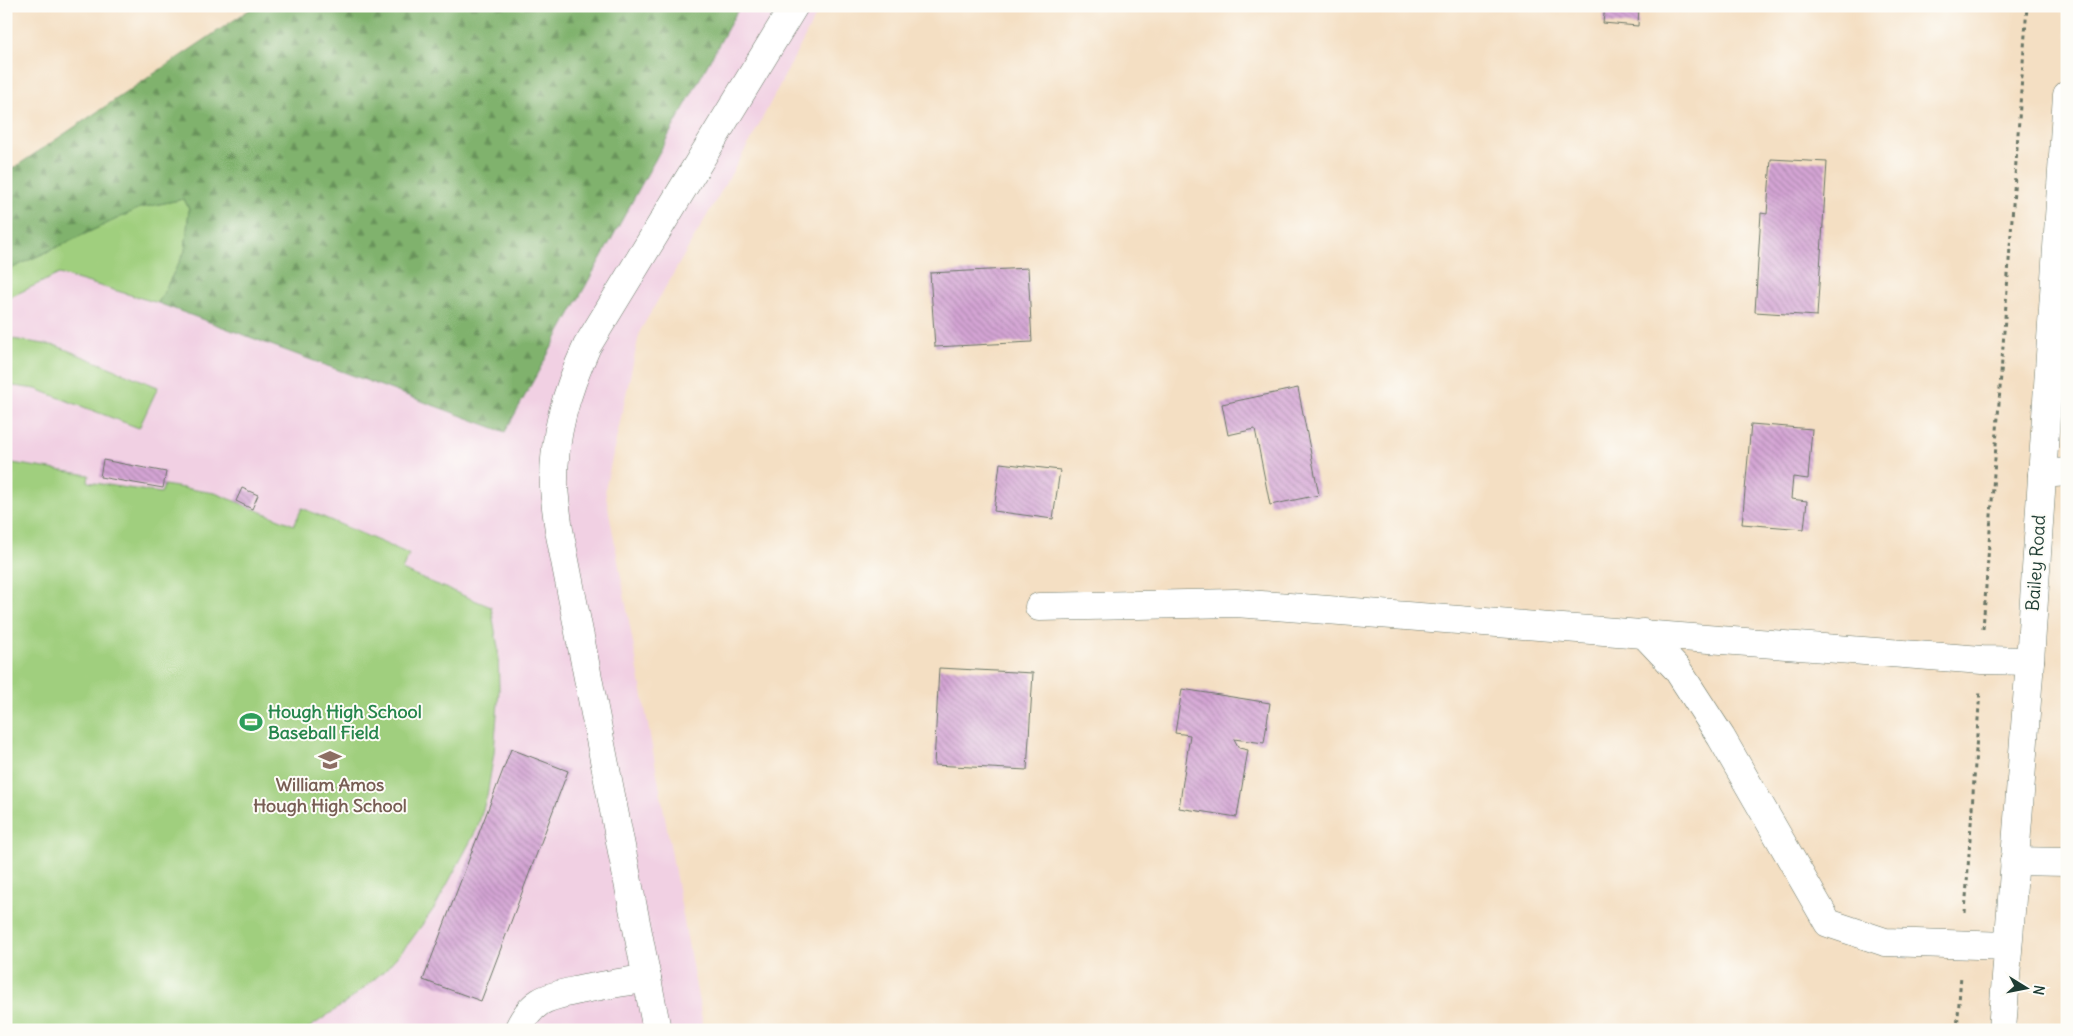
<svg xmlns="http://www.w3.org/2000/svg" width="2073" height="1036" viewBox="0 0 2073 1036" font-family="Delius,sans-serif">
	<defs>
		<pattern id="forest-firs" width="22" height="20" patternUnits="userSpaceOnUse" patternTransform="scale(1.25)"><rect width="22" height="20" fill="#80b26d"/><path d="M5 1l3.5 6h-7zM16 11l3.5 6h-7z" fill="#68925a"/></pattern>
		<pattern id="building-back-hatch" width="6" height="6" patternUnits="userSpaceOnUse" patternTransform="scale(1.25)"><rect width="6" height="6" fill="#d4a4d4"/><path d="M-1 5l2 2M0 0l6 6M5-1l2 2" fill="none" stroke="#ab87ad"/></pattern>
	</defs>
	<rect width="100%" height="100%" fill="#fdfcf7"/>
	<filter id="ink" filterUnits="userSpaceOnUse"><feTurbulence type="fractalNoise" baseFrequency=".02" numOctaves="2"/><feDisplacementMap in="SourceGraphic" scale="10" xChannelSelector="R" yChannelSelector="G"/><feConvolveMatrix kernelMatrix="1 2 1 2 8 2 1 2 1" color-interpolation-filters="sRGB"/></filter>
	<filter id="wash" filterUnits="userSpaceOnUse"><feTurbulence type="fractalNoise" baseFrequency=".0096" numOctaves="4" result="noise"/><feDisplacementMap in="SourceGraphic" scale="20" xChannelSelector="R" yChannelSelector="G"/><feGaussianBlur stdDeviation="1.12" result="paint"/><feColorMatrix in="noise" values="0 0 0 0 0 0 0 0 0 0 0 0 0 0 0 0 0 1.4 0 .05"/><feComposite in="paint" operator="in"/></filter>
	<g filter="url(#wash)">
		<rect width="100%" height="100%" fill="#f4dfc3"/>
		<polygon fill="#f1d0e3" points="448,6 821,6 752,138 640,331 605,490 704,1030 6,1030 6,235"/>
		<g fill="#a0cf7e" stroke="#608659">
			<polygon points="184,199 189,209 185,251 158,303 59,274 6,299 6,271 140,208"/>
			<polygon points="6,338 57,346 158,387 139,428 36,389 6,385"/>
			<polygon points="6,462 89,475 88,482 161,493 164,485 215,493 294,525 302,508 409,554 402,570 491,607 498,648 499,690 494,753 487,796 477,829 435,907 409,943 385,970 351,999 306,1030 6,1030"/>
		</g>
		<polygon fill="url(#forest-firs)" stroke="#507850" points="255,6 740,6 505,432 158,303 185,251 189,209 184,199 140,208 6,271 6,173"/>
		<g id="blocks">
			<g fill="url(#building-back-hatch)">
				<polygon points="1605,6 1639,6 1638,26 1603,23"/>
				<polygon points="1771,159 1827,162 1817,316 1755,312 1761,213 1767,214"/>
				<polygon points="1028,268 1032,342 935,347 930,273"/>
				<polygon points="1298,388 1319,495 1270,505 1255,429 1228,435 1222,404"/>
				<polygon points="1751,424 1812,429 1808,479 1793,477 1791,499 1807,501 1804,529 1742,524"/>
				<polygon points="103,460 166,472 163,488 100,477"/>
				<polygon points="1000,463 1060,470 1053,519 994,511"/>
				<polygon points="242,488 258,495 252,509 236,501"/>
				<polygon points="939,668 1033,673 1027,770 934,765"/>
				<polygon points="1182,689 1270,703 1264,743 1234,739 1239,748 1248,750 1237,817 1179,808 1190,735 1175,733"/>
				<polygon points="511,749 568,771 481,1001 423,980"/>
			</g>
		</g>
	</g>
	<g filter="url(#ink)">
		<use href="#blocks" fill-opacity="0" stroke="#6a7666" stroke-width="1"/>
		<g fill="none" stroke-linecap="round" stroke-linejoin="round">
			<defs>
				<g id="minor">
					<polyline points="2042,474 2067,472"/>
					<polyline points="1039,607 1236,603 1982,660 2030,661"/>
					<polyline points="1643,633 1677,669 1721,737 1828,923 1885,942 2008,946"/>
					<polyline points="2014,861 2067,862"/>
					<path d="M518 1030C523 1019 529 1009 540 1002 557 991 623 983 647 978"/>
					<path d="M657 1030 559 530C557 516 555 501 554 487 553 436 566 392 587 346L794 6"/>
					<polyline points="2002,1030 2030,661 2067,95"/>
				</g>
			</defs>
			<use href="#minor" stroke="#6a7666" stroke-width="29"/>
			<g stroke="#6a7666" stroke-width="3" stroke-dasharray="4 4" stroke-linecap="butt">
				<polyline points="1983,629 2027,6"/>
				<polyline points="1965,913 1980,690"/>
				<polyline points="1957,1030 1961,975"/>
			</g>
			<use href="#minor" stroke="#fff" stroke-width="28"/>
		</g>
	</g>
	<defs>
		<symbol id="stadium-bare" viewBox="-9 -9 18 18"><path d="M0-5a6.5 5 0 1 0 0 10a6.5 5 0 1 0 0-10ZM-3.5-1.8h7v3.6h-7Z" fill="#2e9e5b" stroke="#fdfcf7" stroke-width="2.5" paint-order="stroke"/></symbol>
		<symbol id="school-bare" viewBox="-9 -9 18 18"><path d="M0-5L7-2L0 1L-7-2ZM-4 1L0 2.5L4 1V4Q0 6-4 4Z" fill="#8d6e63" stroke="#fdfcf7" stroke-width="2.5" paint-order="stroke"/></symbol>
	</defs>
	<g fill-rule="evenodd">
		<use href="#stadium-bare" x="235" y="706" width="32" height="32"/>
		<use href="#school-bare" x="314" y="744" width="32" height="32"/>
	</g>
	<g text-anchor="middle" stroke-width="4" stroke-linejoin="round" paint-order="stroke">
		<g font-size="18" fill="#1f3d34" stroke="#fdfcf7">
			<text transform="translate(2036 563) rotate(-86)" y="6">Bailey Road</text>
		</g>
		<g font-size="18" font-weight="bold" fill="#27864d" stroke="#fdfcf7" text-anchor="start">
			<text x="268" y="718">Hough High School<tspan x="268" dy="21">Baseball Field</tspan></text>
		</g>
		<g font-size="18" font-weight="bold" fill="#785e54" stroke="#fdfcf7">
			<text x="330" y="791">William Amos<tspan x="330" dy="21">Hough High School</tspan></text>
		</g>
	</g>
	<rect width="2073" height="1036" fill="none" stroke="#fdfcf7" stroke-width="25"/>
	<g transform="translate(2026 988) rotate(100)" stroke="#fdfcf7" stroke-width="4" paint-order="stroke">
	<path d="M0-4L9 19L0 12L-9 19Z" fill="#1f3d34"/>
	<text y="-8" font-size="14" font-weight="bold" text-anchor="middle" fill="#1f3d34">N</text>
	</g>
</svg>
